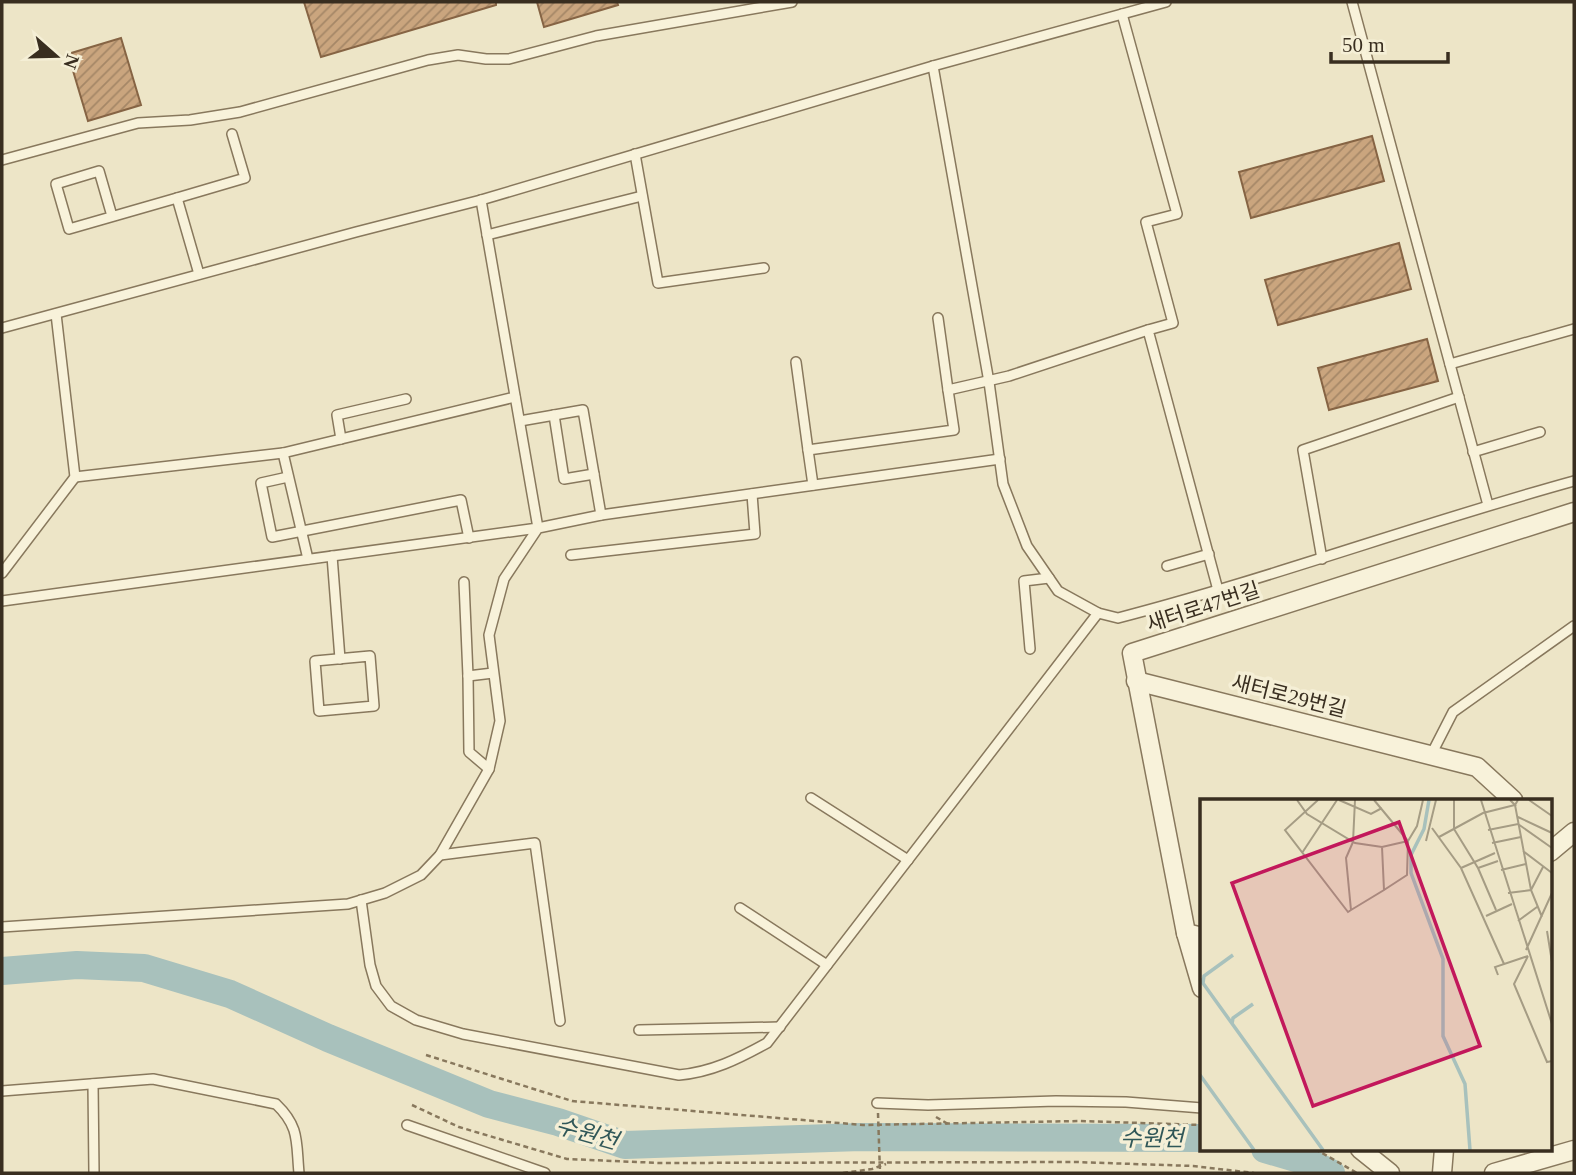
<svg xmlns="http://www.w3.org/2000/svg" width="1576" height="1175" viewBox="0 0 1576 1175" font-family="'Times New Roman','Noto Sans KR',serif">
	<defs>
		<pattern id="building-hatch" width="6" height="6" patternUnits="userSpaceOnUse" patternTransform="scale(1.75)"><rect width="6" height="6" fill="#caa57e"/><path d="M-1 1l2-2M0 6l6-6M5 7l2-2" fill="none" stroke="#a58767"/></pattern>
	</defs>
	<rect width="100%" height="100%" fill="#ede5c7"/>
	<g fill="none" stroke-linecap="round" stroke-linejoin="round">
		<g stroke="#a8c1bc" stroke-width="28">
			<polyline points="2,971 77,965 144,968 230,994 328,1038 489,1104 558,1122 625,1145 861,1137 1202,1138"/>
			<polyline points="1265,1149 1306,1161 1331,1173"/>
		</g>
	</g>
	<g fill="url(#building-hatch)" stroke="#866444" stroke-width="2">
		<polygon points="304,2 496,2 496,5 321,57"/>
		<polygon points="537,2 617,2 618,5 544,27"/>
		<polygon points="121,38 141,105 88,121 68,54"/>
		<polygon points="1372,136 1384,181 1251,218 1239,172"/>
		<polygon points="1399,243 1411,289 1278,325 1265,280"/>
		<polygon points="1427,339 1438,381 1329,410 1318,368"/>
	</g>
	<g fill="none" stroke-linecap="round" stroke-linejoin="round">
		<defs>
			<g id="service">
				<polyline points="1352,2 1488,505"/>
				<polyline points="1122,14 1177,214 1146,222 1173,323 1148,330 1218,590"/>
				<path d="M933 66 989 382 1003 484 1027 546 1058 591 1098 613 1118 618C1272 578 1421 523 1574 481"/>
				<polyline points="635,154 658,283 764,268"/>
				<polyline points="2,160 138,123 190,120 240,112 428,60 458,55 486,59 509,59 596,36 792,2"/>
				<polyline points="112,216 99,171 56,184 69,229 177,198"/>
				<polyline points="487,235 642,196"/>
				<polyline points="199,274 177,198 245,178 232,134"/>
				<polyline points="938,318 948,390 1009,376 1148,330"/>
				<polyline points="2,328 356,232 481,200 933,66 1166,2"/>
				<polyline points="796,362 808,450 954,430 948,390"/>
				<polyline points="1450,364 1574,329"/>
				<polyline points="554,415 564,479 594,474"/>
				<polyline points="520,421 583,410 601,515"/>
				<polyline points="341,439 337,415 406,399"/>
				<polyline points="808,450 813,485"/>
				<polyline points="1473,452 1540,432"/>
				<polyline points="75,477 283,453"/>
				<polyline points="288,477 261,483 272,537 461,500 469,538"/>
				<polyline points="571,555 755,534 752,494"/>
				<polyline points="332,556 340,659"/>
				<polyline points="308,559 283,453 515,397"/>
				<polyline points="1322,559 1303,450 1459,397"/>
				<polyline points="1167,566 1209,554"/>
				<polyline points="2,573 75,477 56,314"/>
				<polyline points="464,582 468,676 493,673"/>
				<polyline points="2,601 538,528 481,200"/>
				<polyline points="1030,649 1024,581 1049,578"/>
				<polygon points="370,656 374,706 319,711 315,661"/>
				<polyline points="468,676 469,752 489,769"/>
				<polyline points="1431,755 1453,712 1574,626"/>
				<polyline points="811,798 908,860"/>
				<polyline points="440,855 535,843 560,1021"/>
				<path d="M361 900 370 965 376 986 391 1006 416 1020 463 1034 679 1075C712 1072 738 1059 767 1043L1098 613"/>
				<polyline points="740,908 827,965"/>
				<polyline points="2,927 348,904 385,893 421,875 440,855 489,769 500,721 489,635 504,579 538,528 601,515 1000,459"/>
				<polyline points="639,1030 780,1027"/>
				<polyline points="93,1084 94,1173"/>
				<path d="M2 1091 153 1079 276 1104C300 1127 296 1142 299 1173"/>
				<polyline points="877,1103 928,1105 1056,1101 1126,1102 1202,1108"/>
				<polyline points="407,1125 545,1173"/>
			</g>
			<g id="minor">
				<polyline points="1136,681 1477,767 1513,800"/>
				<polyline points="1550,852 1574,832"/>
				<polyline points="1186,933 1202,988"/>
				<polyline points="1202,937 1186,933 1132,653 1574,512"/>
				<polyline points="1360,1149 1390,1173"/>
				<polyline points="1442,1173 1444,1149"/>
				<polyline points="1494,1173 1574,1150"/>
			</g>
		</defs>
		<use href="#service" stroke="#88785d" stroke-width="12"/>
		<use href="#minor" stroke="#88785d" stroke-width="21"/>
		<g stroke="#88785d" stroke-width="2.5" stroke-dasharray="5 3.5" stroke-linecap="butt">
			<polyline points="426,1055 572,1101 863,1125 1080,1121 1202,1125"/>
			<polyline points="412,1105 459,1127 567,1159 660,1163 1076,1162 1193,1166 1254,1173"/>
			<polyline points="936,1117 948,1124"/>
			<polyline points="1315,1149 1357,1173"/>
			<polyline points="843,1173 872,1169 886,1164"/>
		</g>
		<use href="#service" stroke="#f8f2da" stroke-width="9"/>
		<use href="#minor" stroke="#f8f2da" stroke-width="18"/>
		<polyline stroke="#88785d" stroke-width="2.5" stroke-dasharray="5 3.5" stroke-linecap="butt" points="878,1113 880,1173"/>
	</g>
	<g text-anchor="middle" stroke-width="7" stroke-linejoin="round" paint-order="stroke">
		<g font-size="21" fill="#392e20" stroke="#f5efd6">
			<text transform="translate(1203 607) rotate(-18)" y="7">새터로47번길</text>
			<text transform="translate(1289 696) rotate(14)" y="7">새터로29번길</text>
		</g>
		<g font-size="23" font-style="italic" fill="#305758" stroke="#f5efd6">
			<text transform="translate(587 1133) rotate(16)" y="8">수원천</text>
			<text x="1152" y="1146">수원천</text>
		</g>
	</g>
	<g transform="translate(1200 799)">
		<rect width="352" height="352" fill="#ede5c7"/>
		<path fill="none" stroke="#a8c1bc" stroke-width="3.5" d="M229 1 224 30 211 56V74L243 160V237L265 285 270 351M0 180 123 351M3 184 4 177 33 156M32 225 33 219 53 205M0 276 54 351"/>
		<path fill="none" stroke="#a59c84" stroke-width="2" d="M97 1 107 15 155 44 182 48 208 42M118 1 85 31 148 113 151 111M139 1 171 15 182 9M174 1 208 42M254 1V30L278 69 298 62M281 1 352 225M318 1 315 6 331 91 342 118M329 1 352 17M318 18 352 34M232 29 261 69 304 165M288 31 318 25 352 49M239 38 283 14 315 6 310 1M226 42 236 1M292 44 321 38M323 52 352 74M102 54 137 1M261 69 295 54M278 69 296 111M301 71 326 65M184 91 207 76 208 42 217 27 223 1M308 94 331 91 343 68M151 111 146 59 153 43 155 1M151 111 184 91 182 48M286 117 312 105M318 122 337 108M347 132 352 163M326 151 352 94M328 157 314 185 347 263 352 262M298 176 295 168 328 157"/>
		<path fill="#c2185b" fill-opacity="0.15" stroke="#c2185b" stroke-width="3.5" d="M199 23 280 247 113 307 32 84Z"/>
		<rect width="352" height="352" fill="none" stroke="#392e20" stroke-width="3.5"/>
	</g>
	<rect width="1576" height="1175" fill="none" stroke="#392e20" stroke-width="7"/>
	<g transform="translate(56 56) rotate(110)" stroke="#f5efd6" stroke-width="5" paint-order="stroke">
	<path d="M0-5L12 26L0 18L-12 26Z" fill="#392e20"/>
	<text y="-10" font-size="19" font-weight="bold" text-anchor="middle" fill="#392e20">N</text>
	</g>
	<path d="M1331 52v10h117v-10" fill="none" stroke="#392e20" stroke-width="3.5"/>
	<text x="1342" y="52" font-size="21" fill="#392e20" stroke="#f5efd6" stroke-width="5" paint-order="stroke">50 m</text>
</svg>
